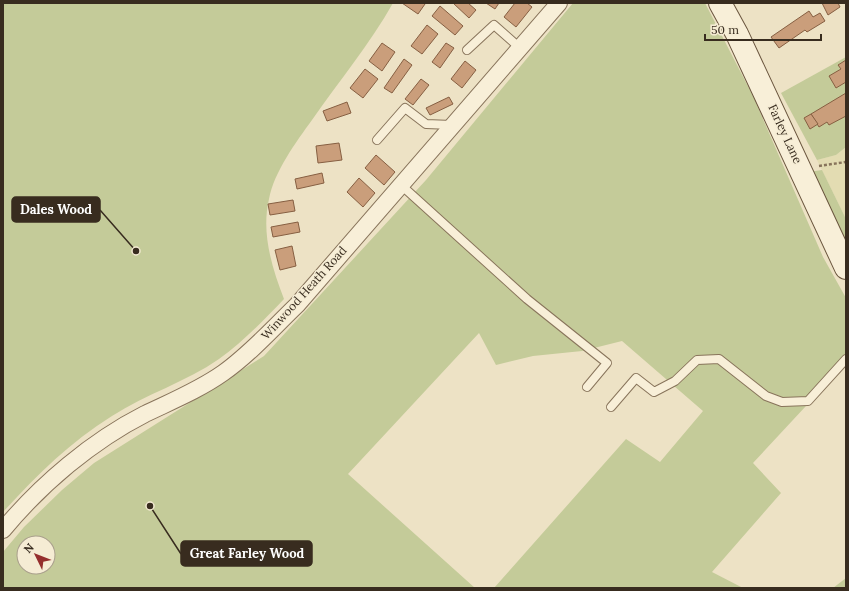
<svg xmlns="http://www.w3.org/2000/svg" width="849" height="591" viewBox="0 0 849 591" font-family="Lora,serif">
	<rect width="100%" height="100%" fill="#ede2c5"/>
	<polygon fill="#e3dcb2" points="846,147 846,219 817,160 836,155"/>
	<g fill="#c4cb99" fill-rule="evenodd">
		<path d="M3 3H393C370 44 339 81 312 120 296 142 274 172 269 199 261 233 272 268 284 299 264 320 243 342 219 359 186 382 146 394 112 416 70 442 36 476 3 512Z"/>
		<path d="M573 3H705L753 96 823 257 846 298V363L753 463 781 493 712 572 743 588H494L626 439 660 462 703 411 622 341 582 351 533 356 496 365 479 333 348 474 475 588H3V552L24 527 62 490 94 463 264 356 426 180ZM24 543H48V567H24Z"/>
		<polygon points="846,57 846,147 836,155 817,160 781,93"/>
		<polygon points="822,170 846,219 846,256 808,172"/>
		<polygon points="846,578 846,588 833,588"/>
	</g>
	<g fill="#ca9e7b" stroke="#865f42">
		<polygon points="402,3 424,3 425,4 418,14"/>
		<polygon points="453,3 468,3 476,10 469,18"/>
		<polygon points="486,3 499,3 495,9"/>
		<polygon points="515,3 527,3 532,7 516,27 504,17"/>
		<polygon points="822,3 838,3 840,7 828,15"/>
		<polygon points="440,6 463,26 455,35 432,16"/>
		<polygon points="809,11 813,17 820,13 825,21 807,32 805,30 779,48 771,37"/>
		<polygon points="427,25 438,34 422,54 411,46"/>
		<polygon points="382,43 395,52 382,71 369,61"/>
		<polygon points="446,43 454,48 440,68 432,62"/>
		<polygon points="404,59 412,65 392,93 384,88"/>
		<polygon points="846,60 846,82 836,88 829,76 841,69 838,65"/>
		<polygon points="465,61 476,70 462,88 451,79"/>
		<polygon points="365,69 378,79 363,98 350,88"/>
		<polygon points="421,79 429,85 413,105 405,99"/>
		<polygon points="846,93 846,116 829,125 827,122 819,127 811,114"/>
		<polygon points="449,97 453,104 430,115 426,108"/>
		<polygon points="347,102 351,113 327,121 323,111"/>
		<polygon points="811,114 818,124 810,129 804,118"/>
		<polygon points="339,143 342,160 318,163 316,146"/>
		<polygon points="376,155 395,172 384,185 365,168"/>
		<polygon points="322,173 324,183 297,189 295,179"/>
		<polygon points="359,178 375,193 363,207 347,192"/>
		<polygon points="293,200 295,211 270,215 268,204"/>
		<polygon points="298,222 300,232 273,237 271,227"/>
		<polygon points="292,246 296,266 280,270 275,250"/>
	</g>
	<g fill="none" stroke-linecap="round" stroke-linejoin="round">
		<defs>
			<g id="lane">
				<polyline points="467,50 494,25 520,48"/>
				<polyline points="377,140 405,108 426,124 452,125"/>
				<polyline points="401,185 527,299 607,363 587,387"/>
				<polyline points="611,407 636,378 654,392 675,381 697,360 719,359 766,396 782,402 808,401 846,359"/>
			</g>
			<path id="street" d="M3 530C41 484 92 441 145 414 172 401 199 390 223 373 250 354 273 328 297 305L559 3"/>
			<polyline id="secondary" points="720,3 737,34 846,268"/>
		</defs>
		<use href="#lane" stroke="#88745b" stroke-width="10"/>
		<use href="#street" stroke="#88745b" stroke-width="18"/>
		<use href="#secondary" stroke="#6a553e" stroke-width="24"/>
		<polyline stroke="#88745b" stroke-width="2.5" stroke-dasharray="3 2" stroke-linecap="butt" points="819,166 846,162"/>
		<use href="#lane" stroke="#f8efd8" stroke-width="8"/>
		<use href="#street" stroke="#f8efd8" stroke-width="16"/>
		<use href="#secondary" stroke="#f8efd8" stroke-width="22"/>
	</g>
	<g text-anchor="middle" stroke-width="3" stroke-linejoin="round" paint-order="stroke">
		<g font-size="12" fill="#382c1f" stroke="#f5ecd4">
			<text transform="translate(785 134) rotate(65)" y="4">Farley Lane</text>
			<text transform="translate(304 293) rotate(-48)" y="4">Winwood Heath Road</text>
		</g>
	</g>
	<path fill="none" stroke="#382c1f" stroke-width="1.5" d="M136 251L100 210M150 506L181 554"/>
	<g fill="#382c1f" stroke="#f5ecd4" stroke-width="1.5">
		<circle cx="136" cy="251" r="4"/>
		<circle cx="150" cy="506" r="4"/>
	</g>
	<g fill="#382c1f" stroke="#382c1f" stroke-width="1.5">
		<rect x="12" y="197" width="88" height="25" rx="4"/>
		<rect x="181" y="541" width="131" height="25" rx="4"/>
	</g>
	<g font-size="13" text-anchor="middle" font-weight="bold" fill="#fff">
		<text x="56" y="214">Dales Wood</text>
		<text x="247" y="558">Great Farley Wood</text>
	</g>
	<rect width="849" height="591" fill="none" stroke="#382c1f" stroke-width="8"/>
	<g transform="translate(36 555) rotate(313)"><circle r="19" fill="#f5ecd4" stroke="#a99f8c"/>
	<path d="M0-3L7 15L0 10L-7 15Z" fill="#952f2d"/>
	<text y="-6" font-size="11" font-weight="bold" text-anchor="middle" fill="#382c1f">N</text>
	</g>
	<path d="M705 34v6h116v-6" fill="none" stroke="#382c1f" stroke-width="2"/>
	<text x="711" y="34" font-size="12" fill="#382c1f" stroke="#f5ecd4" stroke-width="3" paint-order="stroke">50 m</text>
</svg>
